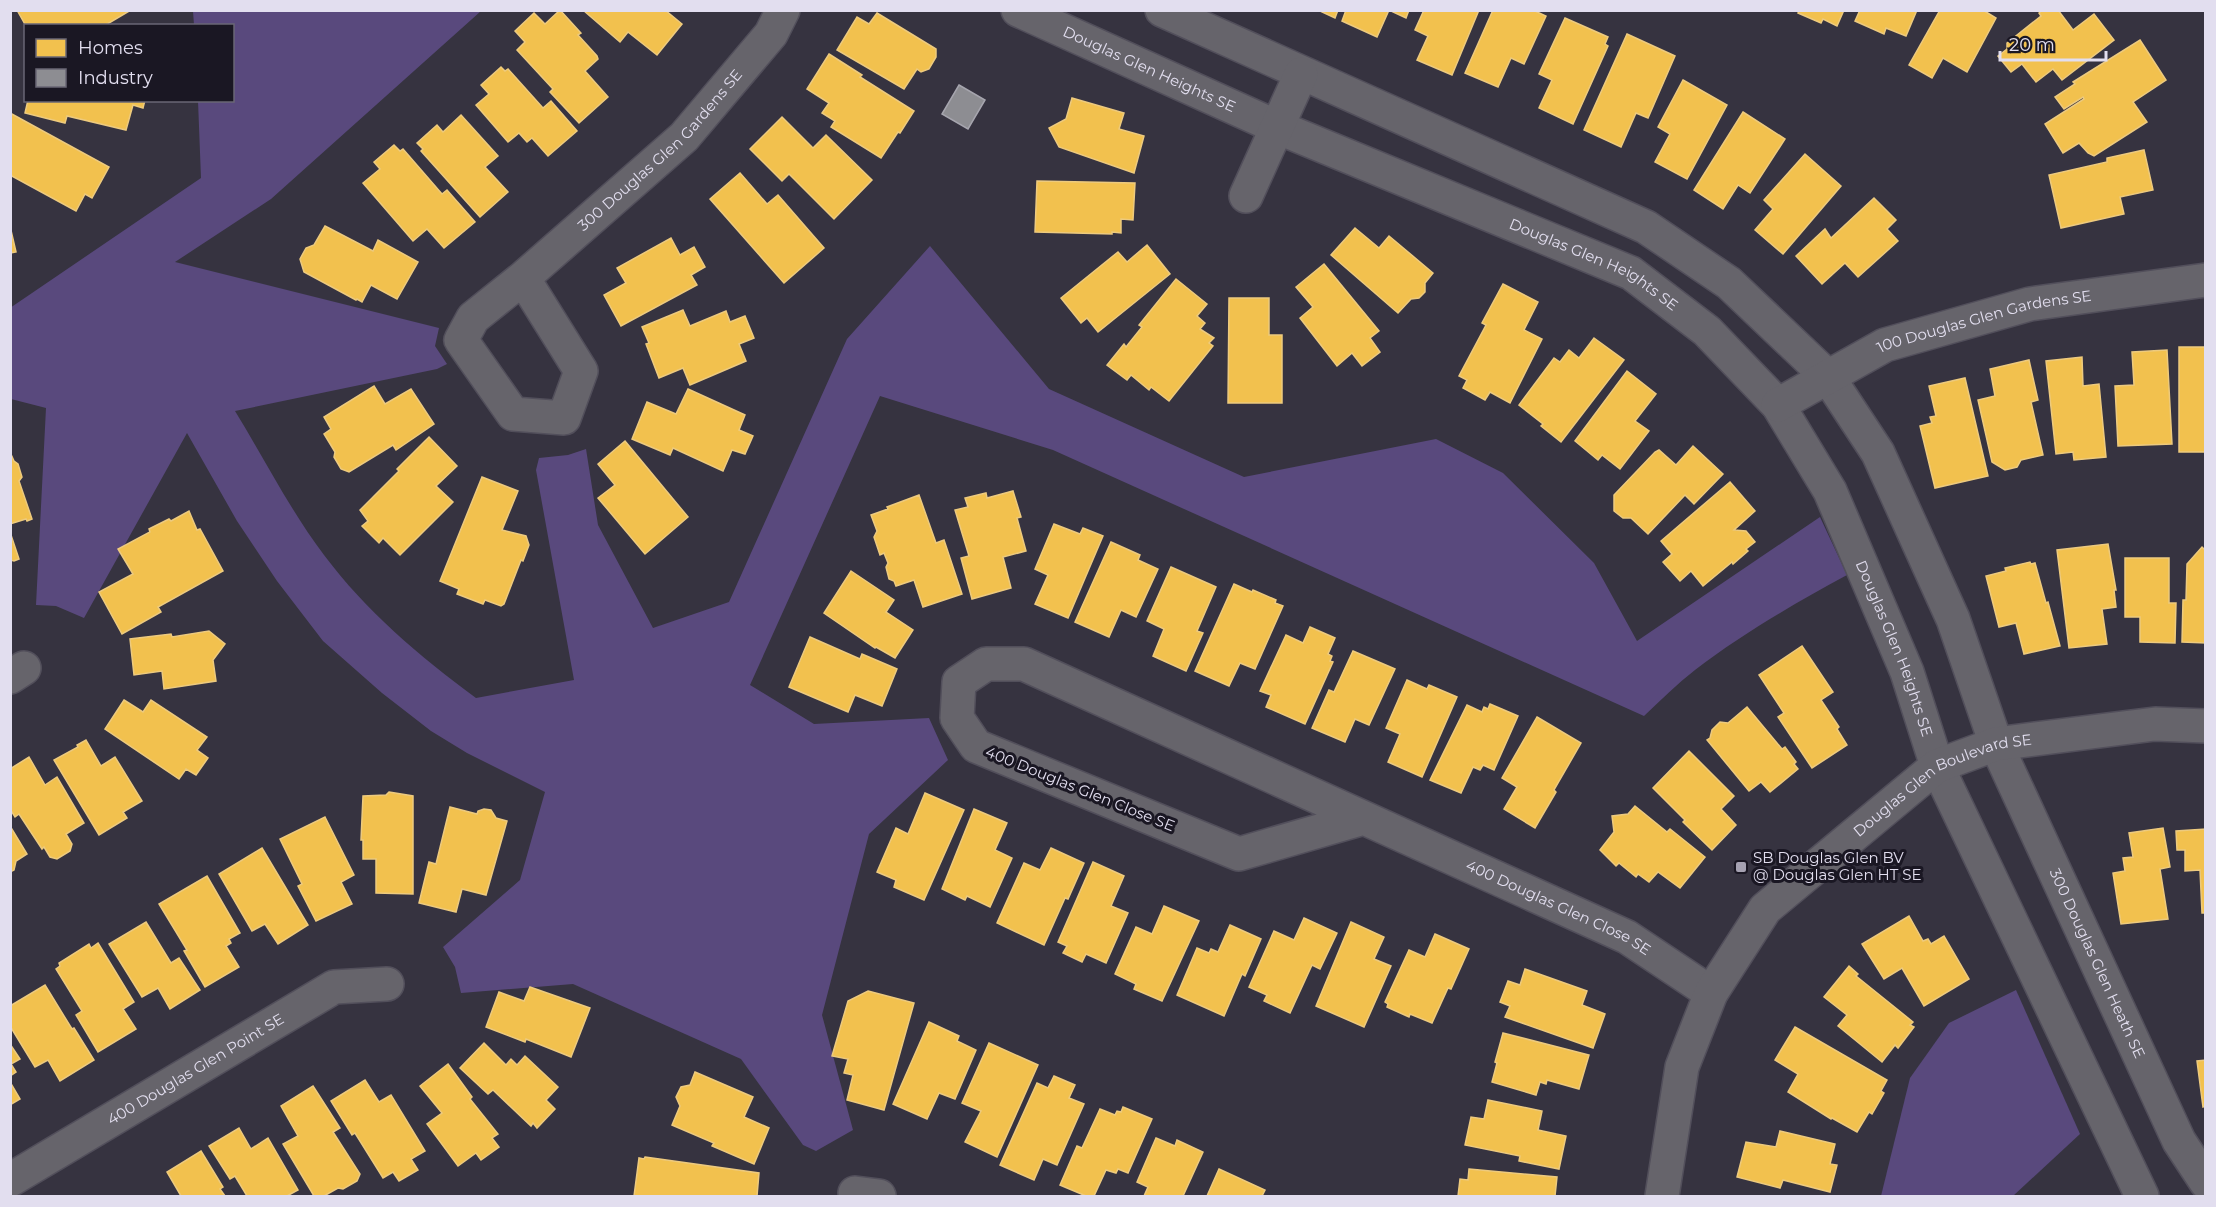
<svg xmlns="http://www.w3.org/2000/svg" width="2216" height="1207" viewBox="0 0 2216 1207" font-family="Montserrat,sans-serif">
	<rect width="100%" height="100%" fill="#363340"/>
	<g fill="#59497d">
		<path d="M193 11H481L271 199 175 262 439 328 435 346 447 364 437 369 235 411C264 458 290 510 324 555 366 611 419 656 476 698L574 680 536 470 539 458 568 455 586 449 598 525 653 628 729 602 847 339 930 246 1049 389 1244 477 1436 439 1503 473 1594 563 1637 641 1820 517 1847 575C1794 604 1743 633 1695 670 1677 684 1661 700 1644 716L1053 450 880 396 750 685 814 724 929 718 948 760 869 834 822 1015 853 1130 816 1151 803 1145 741 1059 573 984 461 993 455 967 443 947 520 880 545 792 467 753 431 731 382 693 323 641 277 581 237 521 187 433 84 618 56 606 36 605 46 408 11 399 10 308 201 178 198 101 232 100V26L194 25Z"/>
		<polygon points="2016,990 2080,1134 2013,1196 1881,1196 1910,1078 1949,1023"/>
	</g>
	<g fill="#f2c14e" stroke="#edca7e" stroke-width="1.5">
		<polygon points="17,10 131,10 104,26 26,26"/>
		<polygon points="560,10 581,33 578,35 597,56 598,59 585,71 608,97 579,123 550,92 553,89 517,50 525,42 515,31 534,13 545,24"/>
		<polygon points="583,10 665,10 682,24 657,55 628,32 620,42"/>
		<polygon points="1318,10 1338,10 1335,18"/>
		<polygon points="1346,10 1389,10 1377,37 1342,21"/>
		<polygon points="1389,10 1409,10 1406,18"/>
		<polygon points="1424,10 1479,10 1452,75 1417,60 1428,36 1415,30"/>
		<polygon points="1493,10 1533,10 1546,16 1524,64 1511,58 1498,87 1465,73"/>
		<polygon points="1799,10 1844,10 1837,26 1823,19 1821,23 1798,13"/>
		<polygon points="1860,10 1917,10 1906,36 1886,28 1884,34 1855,21"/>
		<polygon points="1940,10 1983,10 1996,18 1967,72 1943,58 1932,78 1909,65"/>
		<polygon points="2042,10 2058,10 2073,30 2094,14 2114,40 2062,80 2053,69 2036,82 2022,64 2011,72 1998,56 2007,49 2007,43 2041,16 2039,13"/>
		<polygon points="877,13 936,49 936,57 929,69 921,72 917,69 904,89 837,50 857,17 869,24"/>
		<polygon points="1565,18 1608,37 1605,44 1608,46 1573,124 1539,108 1552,80 1539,74"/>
		<polygon points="1627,34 1675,56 1648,118 1636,113 1621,147 1584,130"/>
		<polygon points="2140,40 2166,80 2133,102 2147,122 2094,156 2088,153 2079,143 2063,153 2045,124 2084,99 2083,97 2064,109 2055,97 2075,84 2073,82"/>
		<polygon points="829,54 862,75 860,77 914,111 900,133 898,132 881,158 831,127 835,121 822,113 829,103 807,89"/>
		<polygon points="501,67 505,71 508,69 543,108 551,101 577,131 548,156 532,138 527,142 519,133 508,142 476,105 489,94 481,85"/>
		<polygon points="1683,80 1727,105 1687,179 1655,162 1670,134 1658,127"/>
		<polygon points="1072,98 1124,113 1119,129 1144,136 1134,173 1059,147 1049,128 1066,119"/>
		<polygon points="28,100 145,100 143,108 133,105 126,130 67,116 65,123 25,113"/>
		<polygon points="1743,112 1785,139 1750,193 1738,185 1723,209 1694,190"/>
		<polygon points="10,113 109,167 92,198 85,194 76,211 10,175"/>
		<polygon points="461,115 498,156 485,167 508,192 480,217 421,151 423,149 417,143 437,125 443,132"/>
		<polygon points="782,117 813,148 826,135 872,180 834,219 789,174 782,181 750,149"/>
		<polygon points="394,145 400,151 403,149 442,194 447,190 475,222 444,248 427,229 413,241 363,183 380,169 374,162"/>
		<polygon points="2144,150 2153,190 2120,197 2124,214 2061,228 2049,175 2107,162 2107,158"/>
		<polygon points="1805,154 1841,186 1783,254 1755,230 1773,209 1764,200"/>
		<polygon points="740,173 767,204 778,195 824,248 784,283 710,199"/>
		<polygon points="1037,181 1135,183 1133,220 1121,219 1121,233 1112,232 1112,234 1035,232"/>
		<polygon points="1874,198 1896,220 1887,229 1898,241 1858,277 1845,263 1822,284 1796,256 1825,229 1831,238"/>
		<polygon points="10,226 16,252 10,253"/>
		<polygon points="325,226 373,251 378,240 418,262 397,299 371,285 362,302 357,299 356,300 304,272 300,259 306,248 314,245"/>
		<polygon points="1355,228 1379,248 1389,236 1433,273 1425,283 1425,292 1419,298 1411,299 1398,313 1331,255"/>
		<polygon points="671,238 680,255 694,247 705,267 691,275 697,285 621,326 604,295 626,283 617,268"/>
		<polygon points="1147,245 1170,274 1098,332 1087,318 1081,323 1061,298 1118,252 1127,262"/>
		<polygon points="1324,264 1379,331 1370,338 1380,352 1362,366 1352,353 1337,366 1300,318 1313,307 1296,287"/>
		<polygon points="1176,279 1207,304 1197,316 1205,323 1200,329 1214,338 1209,343 1213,346 1169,401 1151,387 1149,390 1131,375 1127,380 1107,365 1124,344 1126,347 1142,327 1139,325"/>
		<polygon points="1503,284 1538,302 1524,330 1542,339 1510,403 1490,392 1485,400 1463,388 1467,380 1459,376 1486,325 1482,323"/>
		<polygon points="1229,298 1269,298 1269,335 1282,335 1282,403 1228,403"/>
		<polygon points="683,310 690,326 726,311 730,322 745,316 754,338 739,344 746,361 690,385 683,368 659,378 646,344 649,343 642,327"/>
		<polygon points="1594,338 1624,360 1561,442 1541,426 1543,424 1519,405 1554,358 1560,362 1569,350 1579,358"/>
		<rect x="2179" y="347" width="27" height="105"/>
		<polygon points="2167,350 2172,444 2118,446 2115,386 2134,385 2132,352"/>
		<polygon points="2082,357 2083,386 2099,384 2106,457 2074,460 2073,452 2056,454 2046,361"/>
		<polygon points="2029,360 2038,400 2031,402 2043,455 2021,460 2017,467 2005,470 1992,462 1978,400 1995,396 1990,369"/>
		<polygon points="1627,371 1656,394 1635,421 1649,431 1620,469 1602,455 1598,460 1575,441"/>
		<polygon points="1965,378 1988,476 1935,488 1920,426 1932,423 1930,417 1936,416 1929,386"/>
		<polygon points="374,386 385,404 411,389 434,424 396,450 393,445 349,472 341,469 334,457 335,452 324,434 331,429 324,417"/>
		<polygon points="688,389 745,415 739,430 753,436 745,454 732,450 723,471 673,448 670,455 632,439 647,402 676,414"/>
		<polygon points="429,437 457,466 436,486 453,502 400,555 383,538 379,543 362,526 368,521 360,510 399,471 397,469"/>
		<polygon points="625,441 688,517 645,554 598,498 615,485 598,464"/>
		<polygon points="1693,446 1723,474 1694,504 1685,495 1648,534 1631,518 1623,518 1614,511 1614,495 1655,452 1659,450 1676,465"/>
		<polygon points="10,452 14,461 18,464 22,477 19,481 32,519 27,521 26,519 10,524"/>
		<polygon points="482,477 518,491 502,530 526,536 529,545 523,561 521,560 504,604 501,606 485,600 483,604 457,594 459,589 440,581"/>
		<polygon points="1730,482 1755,511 1734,530 1746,531 1755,542 1746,549 1748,551 1733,564 1732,562 1703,586 1691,571 1680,581 1663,562 1672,554 1661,541"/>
		<polygon points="1013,491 1021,517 1017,518 1026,551 1003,557 1011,588 972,599 961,558 969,556 955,510 968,507 965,498 986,493 987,498"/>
		<polygon points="919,495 936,543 944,540 962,594 923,607 914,580 896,586 894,581 889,579 886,567 888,563 884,553 880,555 874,537 877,531 871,515 888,509 887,507"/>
		<polygon points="189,511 197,530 200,529 223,571 158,607 161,612 122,634 99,592 133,574 118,549 150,532 149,529 169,519 171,521"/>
		<polygon points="1054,524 1080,534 1083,528 1103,536 1068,618 1035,604 1048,575 1035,569"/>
		<polygon points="10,532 19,559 14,561 10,560"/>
		<polygon points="1111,542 1140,555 1138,560 1158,569 1136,617 1121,610 1109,637 1075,622"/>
		<polygon points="2108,544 2116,590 2114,590 2116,607 2102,609 2107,644 2069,648 2057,550"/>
		<polygon points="2202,547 2206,551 2206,643 2182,642 2183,600 2186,600 2187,564"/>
		<polygon points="2125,558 2169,558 2169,603 2176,603 2175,643 2140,642 2140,617 2125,617"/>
		<polygon points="2030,562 2031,564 2035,563 2046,603 2048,602 2060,646 2024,654 2016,623 1999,627 1986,576 2006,571 2005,568"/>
		<polygon points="1171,567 1216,587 1197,631 1203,633 1186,671 1153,656 1164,629 1147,621"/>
		<polygon points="851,571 894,600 886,612 913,630 895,658 876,647 875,648 824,613"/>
		<polygon points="1234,584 1252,592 1253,590 1276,600 1275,603 1283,606 1255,669 1240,663 1229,686 1195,671"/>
		<polygon points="1310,627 1335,638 1328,654 1332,656 1330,661 1333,662 1305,724 1266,707 1271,695 1260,691 1286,635 1303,643"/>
		<polygon points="209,631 225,644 213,660 216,681 164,689 162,671 134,675 130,639 171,634 172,637"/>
		<polygon points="810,637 860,659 862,654 897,669 882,706 855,695 848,712 789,687"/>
		<polygon points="1802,646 1833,692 1821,700 1839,727 1837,729 1847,745 1812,768 1778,717 1784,713 1759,675"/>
		<polygon points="1353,651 1395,669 1369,725 1355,719 1345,742 1312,728 1329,690 1334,692"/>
		<polygon points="1407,680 1427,689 1429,685 1457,697 1422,777 1388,762 1400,734 1386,728"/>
		<polygon points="124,700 143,712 151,700 207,737 197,750 208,758 196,775 186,769 179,779 105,729"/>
		<polygon points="1490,704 1518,716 1494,770 1483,765 1480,770 1473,767 1461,793 1430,780 1467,705 1482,712 1484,707 1488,709"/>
		<polygon points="1747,707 1782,749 1785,747 1796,762 1794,764 1798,769 1770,792 1761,782 1749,791 1707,740 1710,738 1712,730 1720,722 1728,723"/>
		<polygon points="1537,717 1581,743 1554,790 1556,792 1535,828 1504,809 1517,787 1502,778"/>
		<polygon points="86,740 101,766 115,757 142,801 123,812 127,818 99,835 54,760 78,747 77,745"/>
		<polygon points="1689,751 1734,796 1721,809 1736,825 1712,850 1683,822 1685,820 1653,788"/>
		<polygon points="29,757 45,785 57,777 84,823 66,834 72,844 70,851 57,859 50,857 44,847 42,849 19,814 15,817 10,809 10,769"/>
		<polygon points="389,792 413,796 413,894 376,893 376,859 363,859 363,840 361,840 363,796 386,795"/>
		<polygon points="925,793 964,810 924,900 894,887 896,880 877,872 896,828 908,834"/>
		<polygon points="1635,806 1667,832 1670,829 1705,857 1680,888 1658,872 1649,882 1638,874 1636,877 1619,863 1616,866 1600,850 1614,832 1612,816 1628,814"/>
		<polygon points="450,807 477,814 478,811 484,809 491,810 496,818 507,821 486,895 462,889 456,912 419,903 429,862 436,864"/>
		<polygon points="974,809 1007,823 995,850 1012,858 990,907 967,896 965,900 942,889"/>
		<polygon points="325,817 354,875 341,882 352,904 316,921 298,886 302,884 280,839"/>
		<polygon points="10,826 27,854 16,861 14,870 10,872"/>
		<polygon points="2163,828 2170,867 2160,869 2168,919 2121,924 2113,873 2125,871 2123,858 2133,857 2129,833"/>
		<polygon points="2206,829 2206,913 2202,913 2200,870 2185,871 2185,850 2177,850 2176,831"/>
		<polygon points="262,848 308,925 278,944 265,924 252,931 219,874"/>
		<polygon points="1051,848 1084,863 1068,899 1065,898 1044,945 997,923 1024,863 1040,870"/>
		<polygon points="1093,862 1124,876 1111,906 1128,913 1106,963 1086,954 1082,962 1063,953 1067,946 1058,942"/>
		<polygon points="207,876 240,933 229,939 231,943 226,946 239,967 205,987 184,951 187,950 159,904"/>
		<polygon points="1164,906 1199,921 1162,1001 1134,989 1136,984 1115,974 1136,927 1152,934"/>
		<polygon points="1909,916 1923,941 1928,939 1931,944 1944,936 1969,979 1924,1006 1902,968 1884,979 1862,944"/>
		<polygon points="1304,918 1337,933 1320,969 1312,965 1290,1013 1264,1001 1267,995 1249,987 1274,931 1294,940"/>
		<polygon points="146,922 171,963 179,958 200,990 170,1009 158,988 142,997 109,944"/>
		<polygon points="1351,922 1384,937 1374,959 1391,966 1364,1027 1316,1006"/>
		<polygon points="1230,925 1261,939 1245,976 1242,974 1224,1016 1177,995 1197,948 1209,953 1211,949 1218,952"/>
		<polygon points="1435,934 1469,949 1451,989 1448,988 1432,1023 1410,1014 1409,1017 1387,1007 1388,1004 1385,1002 1409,950 1425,957"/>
		<polygon points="98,943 134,1002 123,1009 136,1029 98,1052 76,1015 82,1011 56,969 60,966 59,963 89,944 91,948"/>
		<polygon points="1849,966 1858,974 1856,976 1913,1022 1910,1025 1914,1027 1898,1048 1895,1045 1882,1062 1838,1026 1847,1015 1824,997"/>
		<polygon points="1525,969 1587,991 1582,1005 1605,1014 1593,1048 1505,1017 1510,1006 1500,1002 1508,981 1520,985"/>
		<polygon points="45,985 72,1029 74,1028 94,1060 60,1081 48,1060 35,1067 10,1026 10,1006"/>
		<polygon points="530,987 590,1008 571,1057 526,1039 525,1042 486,1027 499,992 524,1001"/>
		<polygon points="868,991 914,1003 884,1110 847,1100 853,1075 844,1073 848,1059 832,1056 848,1001"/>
		<polygon points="929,1022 959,1036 957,1041 976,1050 955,1099 939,1093 927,1119 893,1104"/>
		<polygon points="1795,1027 1887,1080 1881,1091 1884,1093 1872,1114 1869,1112 1857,1132 1832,1118 1831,1119 1788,1092 1798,1074 1775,1060"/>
		<polygon points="1503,1033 1589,1055 1579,1089 1547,1080 1546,1084 1540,1082 1536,1095 1492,1082 1497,1063 1495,1062"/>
		<polygon points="484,1043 506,1065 511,1059 517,1065 525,1056 558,1087 546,1100 555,1109 537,1128 533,1123 531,1126 493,1090 488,1094 460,1068"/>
		<polygon points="989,1043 1038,1065 997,1157 965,1142 981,1111 962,1103"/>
		<polygon points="10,1044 20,1059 11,1064 16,1072 10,1076"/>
		<polygon points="2206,1060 2206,1106 2203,1107 2197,1061"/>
		<polygon points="448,1064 472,1097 470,1099 498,1134 492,1138 499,1147 481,1160 476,1153 458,1166 427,1124 442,1113 420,1086"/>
		<polygon points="695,1072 753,1097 744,1117 769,1128 754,1164 712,1146 714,1143 672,1125 680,1106 676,1097 681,1087 690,1085"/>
		<polygon points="1054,1076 1075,1085 1069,1098 1084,1104 1057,1165 1043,1159 1034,1180 1000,1165 1037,1083 1048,1088"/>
		<polygon points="365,1080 379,1102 391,1095 425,1151 411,1159 418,1170 399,1181 393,1172 383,1178 355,1133 352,1135 331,1101"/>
		<polygon points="10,1082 20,1099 10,1105"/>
		<polygon points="313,1086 340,1128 333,1132 360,1174 357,1181 343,1189 338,1188 324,1196 314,1196 283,1144 298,1136 281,1106"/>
		<polygon points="1488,1100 1542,1111 1538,1130 1566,1136 1559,1169 1519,1161 1520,1156 1465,1145 1471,1117 1484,1119"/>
		<polygon points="1123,1107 1152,1119 1128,1173 1118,1169 1116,1173 1106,1170 1094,1196 1086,1196 1060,1185 1077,1146 1082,1148 1100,1109 1115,1115 1117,1111 1121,1112"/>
		<polygon points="239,1128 251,1149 268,1138 298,1190 287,1196 247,1196 235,1176 230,1179 209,1146"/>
		<polygon points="1780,1131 1835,1144 1830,1164 1837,1165 1830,1192 1783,1180 1780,1188 1737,1177 1746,1142 1776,1147"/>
		<polygon points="1156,1138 1175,1146 1177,1140 1203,1152 1183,1196 1144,1196 1148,1187 1137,1182"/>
		<polygon points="201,1151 223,1187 220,1189 225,1196 181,1196 167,1172"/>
		<polygon points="645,1157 759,1173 757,1196 634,1196 639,1158 644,1159"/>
		<polygon points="1219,1169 1265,1190 1262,1196 1207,1196"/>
		<polygon points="1469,1169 1557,1177 1555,1196 1458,1196 1460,1179 1468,1180"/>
	</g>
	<polygon fill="#8d8d92" stroke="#a6a5ae" stroke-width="1.5" points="959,85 985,100 968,129 942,114"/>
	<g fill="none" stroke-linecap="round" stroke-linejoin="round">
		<defs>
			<g id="minor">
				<path id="s1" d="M1018 10 1277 127 1631 273 1707 331 1778 405 1830 491 1907 672 1937 766 2142 1196"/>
				<path id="s2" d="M1162 10 1646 227 1729 283 1828 377 1878 453 1953 619 1996 744 2179 1141 2206 1182"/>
				<polyline points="1246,196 1301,74"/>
				<path id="s3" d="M523 278 581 371 564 418 513 414 461 340 473 318 523 278 684 137 771 34 783 10"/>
				<path id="s4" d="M1778 405 1885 345 2030 304 2206 280"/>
				<polyline points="10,677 24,668"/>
				<path id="s5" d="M1364 818 1239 854 976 746 957 718 959 682 986 664H1024L1627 937 1711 993"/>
				<path id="s6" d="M10 1180 334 987 387 984"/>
				<polyline points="855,1193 879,1196"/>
			</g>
			<g id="tertiary">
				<path id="s7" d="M1662 1196 1682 1067 1711 993 1765 909 1937 766 1996 744 2155 724 2206 726"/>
			</g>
		</defs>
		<use href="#minor" stroke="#524f5b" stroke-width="36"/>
		<use href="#tertiary" stroke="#524f5b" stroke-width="36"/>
		<use href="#minor" stroke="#66646b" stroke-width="33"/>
		<use href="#tertiary" stroke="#66646b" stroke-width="33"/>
	</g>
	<rect fill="#a6a2b2" stroke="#1a1723" stroke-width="2" x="1735" y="861" width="12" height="12" rx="3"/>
	<g text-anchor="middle" stroke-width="6" stroke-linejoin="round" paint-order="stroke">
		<g font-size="15" fill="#e2deef" stroke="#1a1723">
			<text dy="5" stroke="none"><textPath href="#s1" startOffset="144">Douglas Glen Heights SE</textPath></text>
			<text dy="5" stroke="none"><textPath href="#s3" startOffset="578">300 Douglas Glen Gardens SE</textPath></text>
			<text dy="5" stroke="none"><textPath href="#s1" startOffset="630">Douglas Glen Heights SE</textPath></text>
			<text dy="5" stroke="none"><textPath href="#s4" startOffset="225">100 Douglas Glen Gardens SE</textPath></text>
			<text dy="5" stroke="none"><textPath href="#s1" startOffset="1136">Douglas Glen Heights SE</textPath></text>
			<text transform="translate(1080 789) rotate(22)" y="5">400 Douglas Glen Close SE</text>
			<text dy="5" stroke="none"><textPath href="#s7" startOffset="530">Douglas Glen Boulevard SE</textPath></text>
			<text dy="5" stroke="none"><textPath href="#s5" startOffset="1142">400 Douglas Glen Close SE</textPath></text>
			<text dy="5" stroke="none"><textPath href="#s2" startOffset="1414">300 Douglas Glen Heath SE</textPath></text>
			<text dy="5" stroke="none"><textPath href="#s6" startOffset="216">400 Douglas Glen Point SE</textPath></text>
		</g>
		<g font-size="15" fill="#e2deef" stroke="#1a1723" text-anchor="start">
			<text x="1753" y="863">SB Douglas Glen BV<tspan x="1753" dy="17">@ Douglas Glen HT SE</tspan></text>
		</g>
	</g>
	<rect width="2216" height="1207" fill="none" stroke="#e2deef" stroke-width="24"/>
	<rect x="24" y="24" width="210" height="78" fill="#1a1723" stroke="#6a6775" stroke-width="1.5"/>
	<rect x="36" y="39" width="30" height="18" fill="#f2c14e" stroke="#6a6775" stroke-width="1.5"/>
	<text x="78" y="54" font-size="18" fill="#e2deef">Homes</text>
	<rect x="36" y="69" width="30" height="18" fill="#8d8d92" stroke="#6a6775" stroke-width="1.5"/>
	<text x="78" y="84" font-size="18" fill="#e2deef">Industry</text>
	<path d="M2000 51v9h106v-9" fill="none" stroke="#e2deef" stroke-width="3"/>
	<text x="2009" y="51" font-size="18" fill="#e2deef" stroke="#1a1723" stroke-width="4.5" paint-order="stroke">20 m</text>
</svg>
